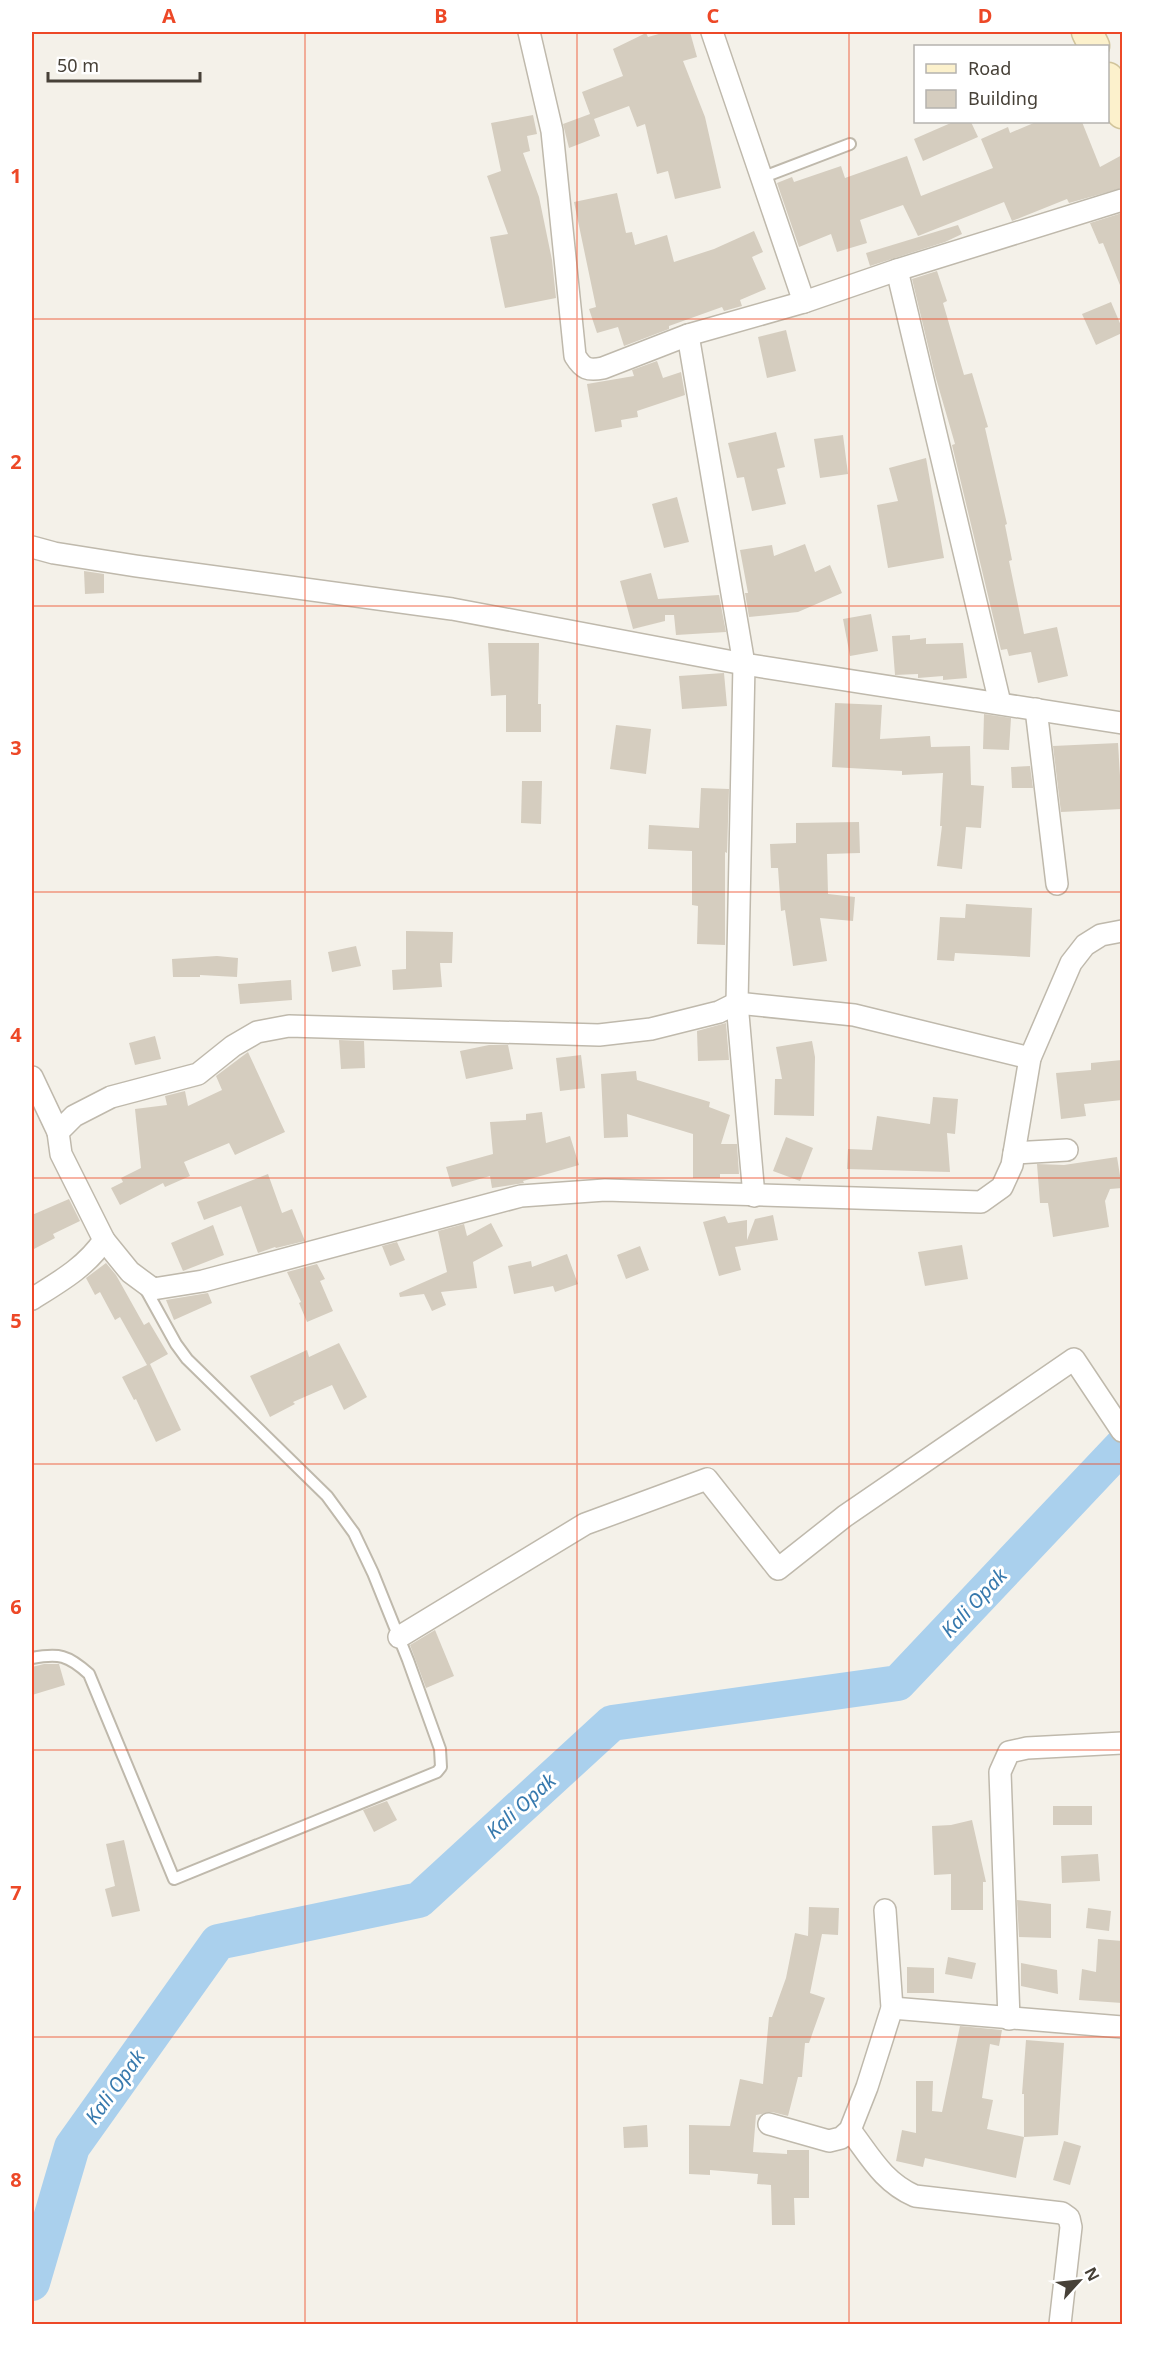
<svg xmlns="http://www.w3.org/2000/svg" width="1154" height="2356" viewBox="0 0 1154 2356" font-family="'Noto Sans',sans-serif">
	<rect width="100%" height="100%" fill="#f4f1e9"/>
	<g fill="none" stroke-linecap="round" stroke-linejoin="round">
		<polyline stroke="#aad0ed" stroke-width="36" points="32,2283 72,2147 218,1942 419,1900 612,1723 898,1683 1122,1446"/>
	</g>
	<g fill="#d5cdbf">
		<polygon points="666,32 690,32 697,57 683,61 705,117 721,188 675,199 668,171 657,174 645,124 637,127 629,106 594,119 600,136 569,148 563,124 590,114 582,92 623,76 613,49 646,33 648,37"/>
		<polygon points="533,115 537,134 527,136 530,151 523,153 539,197 552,260 556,298 505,308 490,237 508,234 487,176 501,171 491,123"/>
		<polygon points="953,122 971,122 978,137 923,161 914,139"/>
		<polygon points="1036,122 1082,122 1100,167 1122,155 1122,188 1069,203 1067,199 1012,221 1004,202 918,236 903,205 860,220 867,243 837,252 831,234 799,247 777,183 792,177 794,182 841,166 845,178 907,156 921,196 993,168 981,139 1008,127 1010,133"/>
		<polygon points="617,193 626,233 632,232 635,245 667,235 674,262 714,249 754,231 763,252 752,257 766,289 740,300 742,306 724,311 722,307 669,326 669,329 624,346 618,327 597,333 589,309 596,307 574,202"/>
		<polygon points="1122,213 1122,290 1103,243 1099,244 1090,223"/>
		<polygon points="958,225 962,234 945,242 870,266 866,253"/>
		<polygon points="937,271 947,301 943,303 964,375 972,373 988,427 985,428 1007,524 1005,525 1012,560 1009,561 1024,634 1057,627 1068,676 1038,683 1031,652 1009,656 1007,649 1001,650 952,445 955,444 935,375 912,279"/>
		<polygon points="1111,302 1122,328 1122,333 1096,345 1082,314"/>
		<polygon points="786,330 796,371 767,378 758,337"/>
		<polygon points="657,361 663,378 681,372 685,395 637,411 638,417 621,420 622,427 595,432 587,384 634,376 632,370"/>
		<polygon points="776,432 785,467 777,469 786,504 752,511 744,477 737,478 728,443"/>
		<polygon points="843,435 848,474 820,478 814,439"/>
		<polygon points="926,458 944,558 888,568 877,505 898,501 889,468"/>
		<polygon points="677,497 689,542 664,548 652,504"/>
		<polygon points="805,544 815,572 830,565 842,593 798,612 749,617 745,593 748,593 740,550 772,545 774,556"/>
		<polygon points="84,571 104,574 104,593 85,594"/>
		<polygon points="651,573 658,599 719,595 726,632 676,635 674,615 665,615 665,621 633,629 620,581"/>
		<polygon points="871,614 878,651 850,656 843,619"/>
		<polygon points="910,635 910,640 926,638 926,644 963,643 967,678 943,680 943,676 918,678 918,674 895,675 892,636"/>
		<polygon points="488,643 539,643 538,704 541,704 541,732 506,732 506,695 491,696"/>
		<polygon points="724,673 727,706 682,709 679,676"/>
		<polygon points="835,703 882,705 880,739 930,736 931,747 970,746 971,785 984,786 981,828 966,827 962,869 937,866 942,826 940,826 943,773 902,775 902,771 832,767"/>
		<polygon points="984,714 1011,718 1009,750 983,749"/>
		<polygon points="616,725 651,729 646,774 610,769"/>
		<polygon points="1118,743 1122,809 1061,812 1053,746"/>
		<polygon points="1030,766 1033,788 1012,788 1011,767"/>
		<polygon points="522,781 542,781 541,824 521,823"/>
		<polygon points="701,788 729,789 727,853 725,852 725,945 697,944 698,906 692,905 692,851 648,849 649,825 699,828"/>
		<polygon points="859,822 860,853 827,854 828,894 855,897 853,921 820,918 827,961 793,966 785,910 781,911 778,868 771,868 770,844 796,843 796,823"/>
		<polygon points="966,904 1032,908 1030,957 955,953 954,961 937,960 940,917 965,918"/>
		<polygon points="406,931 453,932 452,963 440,963 442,987 393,990 392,970 406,969"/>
		<polygon points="356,946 361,966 332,972 328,952"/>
		<polygon points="217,956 238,958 237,977 200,975 200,977 173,977 172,959"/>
		<polygon points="291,980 292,1000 240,1004 238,984"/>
		<polygon points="726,1023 729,1060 698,1061 697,1031"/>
		<polygon points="155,1036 161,1059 135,1065 129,1043"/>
		<polygon points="339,1040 364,1041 365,1068 341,1069"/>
		<polygon points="812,1041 815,1057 814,1116 774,1115 775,1079 782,1079 776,1047"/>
		<polygon points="489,1045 508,1045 513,1069 466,1079 460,1051"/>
		<polygon points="248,1052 285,1132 235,1155 229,1143 184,1162 190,1176 165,1187 163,1183 120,1205 111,1188 123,1182 121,1178 141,1168 135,1109 167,1105 165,1096 185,1091 188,1106 222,1090 216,1076"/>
		<polygon points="581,1055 585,1088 560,1091 556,1058"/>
		<polygon points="1122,1060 1122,1100 1084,1104 1086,1116 1061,1119 1056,1073 1091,1070 1091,1063"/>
		<polygon points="636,1071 637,1080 710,1102 709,1107 730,1115 721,1144 737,1144 739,1174 720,1174 720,1178 693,1178 693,1134 627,1114 628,1137 604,1138 601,1074"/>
		<polygon points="933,1097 958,1099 955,1134 947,1133 950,1172 847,1169 848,1149 872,1150 877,1116 930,1124"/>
		<polygon points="542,1112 546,1143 570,1136 579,1165 523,1181 524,1183 492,1188 490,1176 452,1187 446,1167 493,1154 490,1122 526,1120 526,1114"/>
		<polygon points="786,1137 813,1148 800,1181 773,1171"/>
		<polygon points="1117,1157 1122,1188 1110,1189 1105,1201 1109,1227 1053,1237 1048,1203 1040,1203 1037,1164 1064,1165"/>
		<polygon points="268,1174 282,1213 292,1209 305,1241 276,1248 275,1247 258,1253 241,1206 204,1220 197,1202"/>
		<polygon points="69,1199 80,1221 53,1234 55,1238 32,1250 32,1215"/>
		<polygon points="773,1215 778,1240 735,1247 741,1270 719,1276 703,1222 725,1216 728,1223 747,1220 747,1240 755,1219"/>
		<polygon points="491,1223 503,1246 473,1262 477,1288 441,1292 446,1305 432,1311 424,1294 400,1297 399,1293 447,1272 438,1231 464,1224 467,1236"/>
		<polygon points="213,1225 224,1255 183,1271 171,1243"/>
		<polygon points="397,1242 405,1260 390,1266 382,1246"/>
		<polygon points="962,1245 968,1279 925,1286 918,1252"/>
		<polygon points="640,1246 649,1270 626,1279 617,1255"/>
		<polygon points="567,1254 578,1284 555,1292 553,1286 514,1294 508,1266 531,1261 532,1267"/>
		<polygon points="106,1263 116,1275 144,1325 149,1322 168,1354 150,1364 181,1430 156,1442 136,1399 134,1400 122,1377 147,1365 120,1317 115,1320 100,1292 95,1295 86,1278"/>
		<polygon points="317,1264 325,1279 320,1281 333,1311 307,1322 299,1303 301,1302 287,1272"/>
		<polygon points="208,1293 212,1303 174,1320 166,1300"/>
		<polygon points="339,1343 367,1397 344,1410 332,1385 293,1402 295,1404 270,1417 250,1376 307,1350 309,1357"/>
		<polygon points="435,1630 454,1676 426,1688 410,1645"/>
		<polygon points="44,1664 59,1664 65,1685 32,1695 32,1667"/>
		<polygon points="387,1801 397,1820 374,1832 363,1810"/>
		<rect x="1053" y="1806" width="39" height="19"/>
		<polygon points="972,1820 986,1882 983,1882 983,1910 951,1910 951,1874 934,1875 932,1826 951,1825"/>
		<polygon points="124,1840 140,1911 112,1917 105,1889 115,1886 106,1844"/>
		<polygon points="1098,1854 1100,1881 1062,1883 1061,1856"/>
		<polygon points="1017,1900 1051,1904 1051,1938 1019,1937"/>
		<polygon points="809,1907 839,1908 838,1935 822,1934 810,1993 825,1998 809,2043 805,2043 802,2077 798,2077 788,2116 772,2112 756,2115 753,2152 787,2154 787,2150 809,2150 809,2198 794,2198 795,2225 772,2225 771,2185 757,2184 758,2174 710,2170 710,2175 689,2174 689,2125 730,2126 740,2079 763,2084 769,2017 772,2017 786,1978 795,1933 808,1936"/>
		<polygon points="1088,1908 1111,1911 1109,1931 1086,1928"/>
		<polygon points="1098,1939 1122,1941 1122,2003 1079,2000 1082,1969 1096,1972"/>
		<polygon points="948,1957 976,1963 972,1979 945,1974"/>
		<polygon points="1021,1963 1057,1970 1058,1994 1021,1986"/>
		<polygon points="907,1967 934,1968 934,1993 907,1993"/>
		<polygon points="960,2026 1002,2030 999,2046 990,2044 982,2098 993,2100 987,2129 1024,2137 1016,2178 925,2158 923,2167 896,2161 902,2130 916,2133 916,2081 933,2081 932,2111 942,2112"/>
		<polygon points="1026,2040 1064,2043 1058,2135 1024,2137 1024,2094 1022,2094"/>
		<polygon points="647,2125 648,2147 624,2148 623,2127"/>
		<polygon points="1064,2141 1081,2146 1070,2185 1053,2180"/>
	</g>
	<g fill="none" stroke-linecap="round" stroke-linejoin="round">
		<defs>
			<g id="lane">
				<polyline points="761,178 850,144"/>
				<path d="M32 1658C59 1653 68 1655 89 1674L174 1879 437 1772 441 1767 440 1749 408 1660 373 1573 354 1533 327 1496 187 1359 176 1344 145 1288"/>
			</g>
			<g id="street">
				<path d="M529 32 552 131 575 356C583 369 588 371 603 368L688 335 804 302 897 270 1122 200"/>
				<polyline points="712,32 804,302"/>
				<polyline points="897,270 1000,703"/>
				<polyline points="688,335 744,664 737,1003 754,1196"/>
				<polyline points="32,547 54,553 136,566 452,609 744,664 1122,723"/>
				<polyline points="1036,709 1057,884"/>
				<polyline points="32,1077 58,1132"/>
				<polyline points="1014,1153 1067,1150"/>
				<polyline points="104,1240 130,1272 153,1289 203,1281 521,1196 605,1190 981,1202 1002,1187 1012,1165 1030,1058 1071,963 1085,945 1101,935 1122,931"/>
				<path d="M32 1299C59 1282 86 1267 104 1240L61 1154 58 1132 74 1116 111 1097 198 1074 233 1046 257 1032 289 1026 599 1035 651 1029 719 1012 737 1003 854 1015 1030 1058"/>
				<polyline points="399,1637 585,1524 707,1479 778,1569 845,1516 1074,1359 1122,1431"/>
				<polyline points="892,2008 1122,2027"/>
				<polyline points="1009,2019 1000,1772 1009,1752 1027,1748 1122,1743"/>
				<polyline points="769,2124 829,2141 841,2138 850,2130 867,2087 892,2008 885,1910"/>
				<path d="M850 2130C870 2156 883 2182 915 2196L1062 2213 1069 2218 1071 2227 1060 2324"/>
			</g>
			<g id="secondary">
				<polyline points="1087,32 1094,46"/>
				<polyline points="1108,78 1122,113"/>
			</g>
		</defs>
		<use href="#lane" stroke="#bfb9ac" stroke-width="14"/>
		<use href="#street" stroke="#bfb9ac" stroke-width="24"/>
		<use href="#secondary" stroke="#d1c49b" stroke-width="33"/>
		<use href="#lane" stroke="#fff" stroke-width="10"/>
		<use href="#street" stroke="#fff" stroke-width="21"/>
		<use href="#secondary" stroke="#fcf1cc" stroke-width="30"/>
	</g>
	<path fill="none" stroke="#ed4827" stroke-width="1.5" stroke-opacity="0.55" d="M305 32V2324M577 32V2324M849 32V2324M32 319H1122M32 606H1122M32 892H1122M32 1178H1122M32 1464H1122M32 1750H1122M32 2037H1122"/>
	<g text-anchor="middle" stroke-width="6" stroke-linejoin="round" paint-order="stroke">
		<g font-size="20" font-style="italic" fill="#3779ad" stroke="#fff">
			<text transform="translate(974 1603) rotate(-47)" y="7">Kali Opak</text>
			<text transform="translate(521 1806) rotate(-42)" y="7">Kali Opak</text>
			<text transform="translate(115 2087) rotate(-54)" y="7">Kali Opak</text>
		</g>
	</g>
	<rect width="1154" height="2356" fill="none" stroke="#ffffff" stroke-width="66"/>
	<rect x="914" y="45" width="195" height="78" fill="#ffffff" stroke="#b5b3af" stroke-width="1.5"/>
	<rect x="926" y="64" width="30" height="9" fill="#fcf1cc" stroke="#b5b3af" stroke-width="1.5"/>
	<text x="968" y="75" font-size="18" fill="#474138">Road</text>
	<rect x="926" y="90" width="30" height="18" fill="#d5cdbf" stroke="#b5b3af" stroke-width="1.5"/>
	<text x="968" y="105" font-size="18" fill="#474138">Building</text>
	<g transform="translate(1079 2281) rotate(63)" stroke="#ffffff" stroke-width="4.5" paint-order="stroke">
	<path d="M0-4.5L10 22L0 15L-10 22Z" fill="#474138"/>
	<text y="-9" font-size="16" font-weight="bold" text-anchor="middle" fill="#474138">N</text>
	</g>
	<path d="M48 72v9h152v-9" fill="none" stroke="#474138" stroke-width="3"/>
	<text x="57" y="72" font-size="18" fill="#474138" stroke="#ffffff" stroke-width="4.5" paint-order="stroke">50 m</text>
	<rect x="33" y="33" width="1088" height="2290" fill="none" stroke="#ed4827" stroke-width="2"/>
	<g font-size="20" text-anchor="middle" font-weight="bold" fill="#ed4827">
		<text x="169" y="23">A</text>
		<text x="441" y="23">B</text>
		<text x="713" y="23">C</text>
		<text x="985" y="23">D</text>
		<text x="16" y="183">1</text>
		<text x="16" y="469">2</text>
		<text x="16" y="755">3</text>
		<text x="16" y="1042">4</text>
		<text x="16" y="1328">5</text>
		<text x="16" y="1614">6</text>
		<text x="16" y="1900">7</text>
		<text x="16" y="2187">8</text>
	</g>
</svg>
